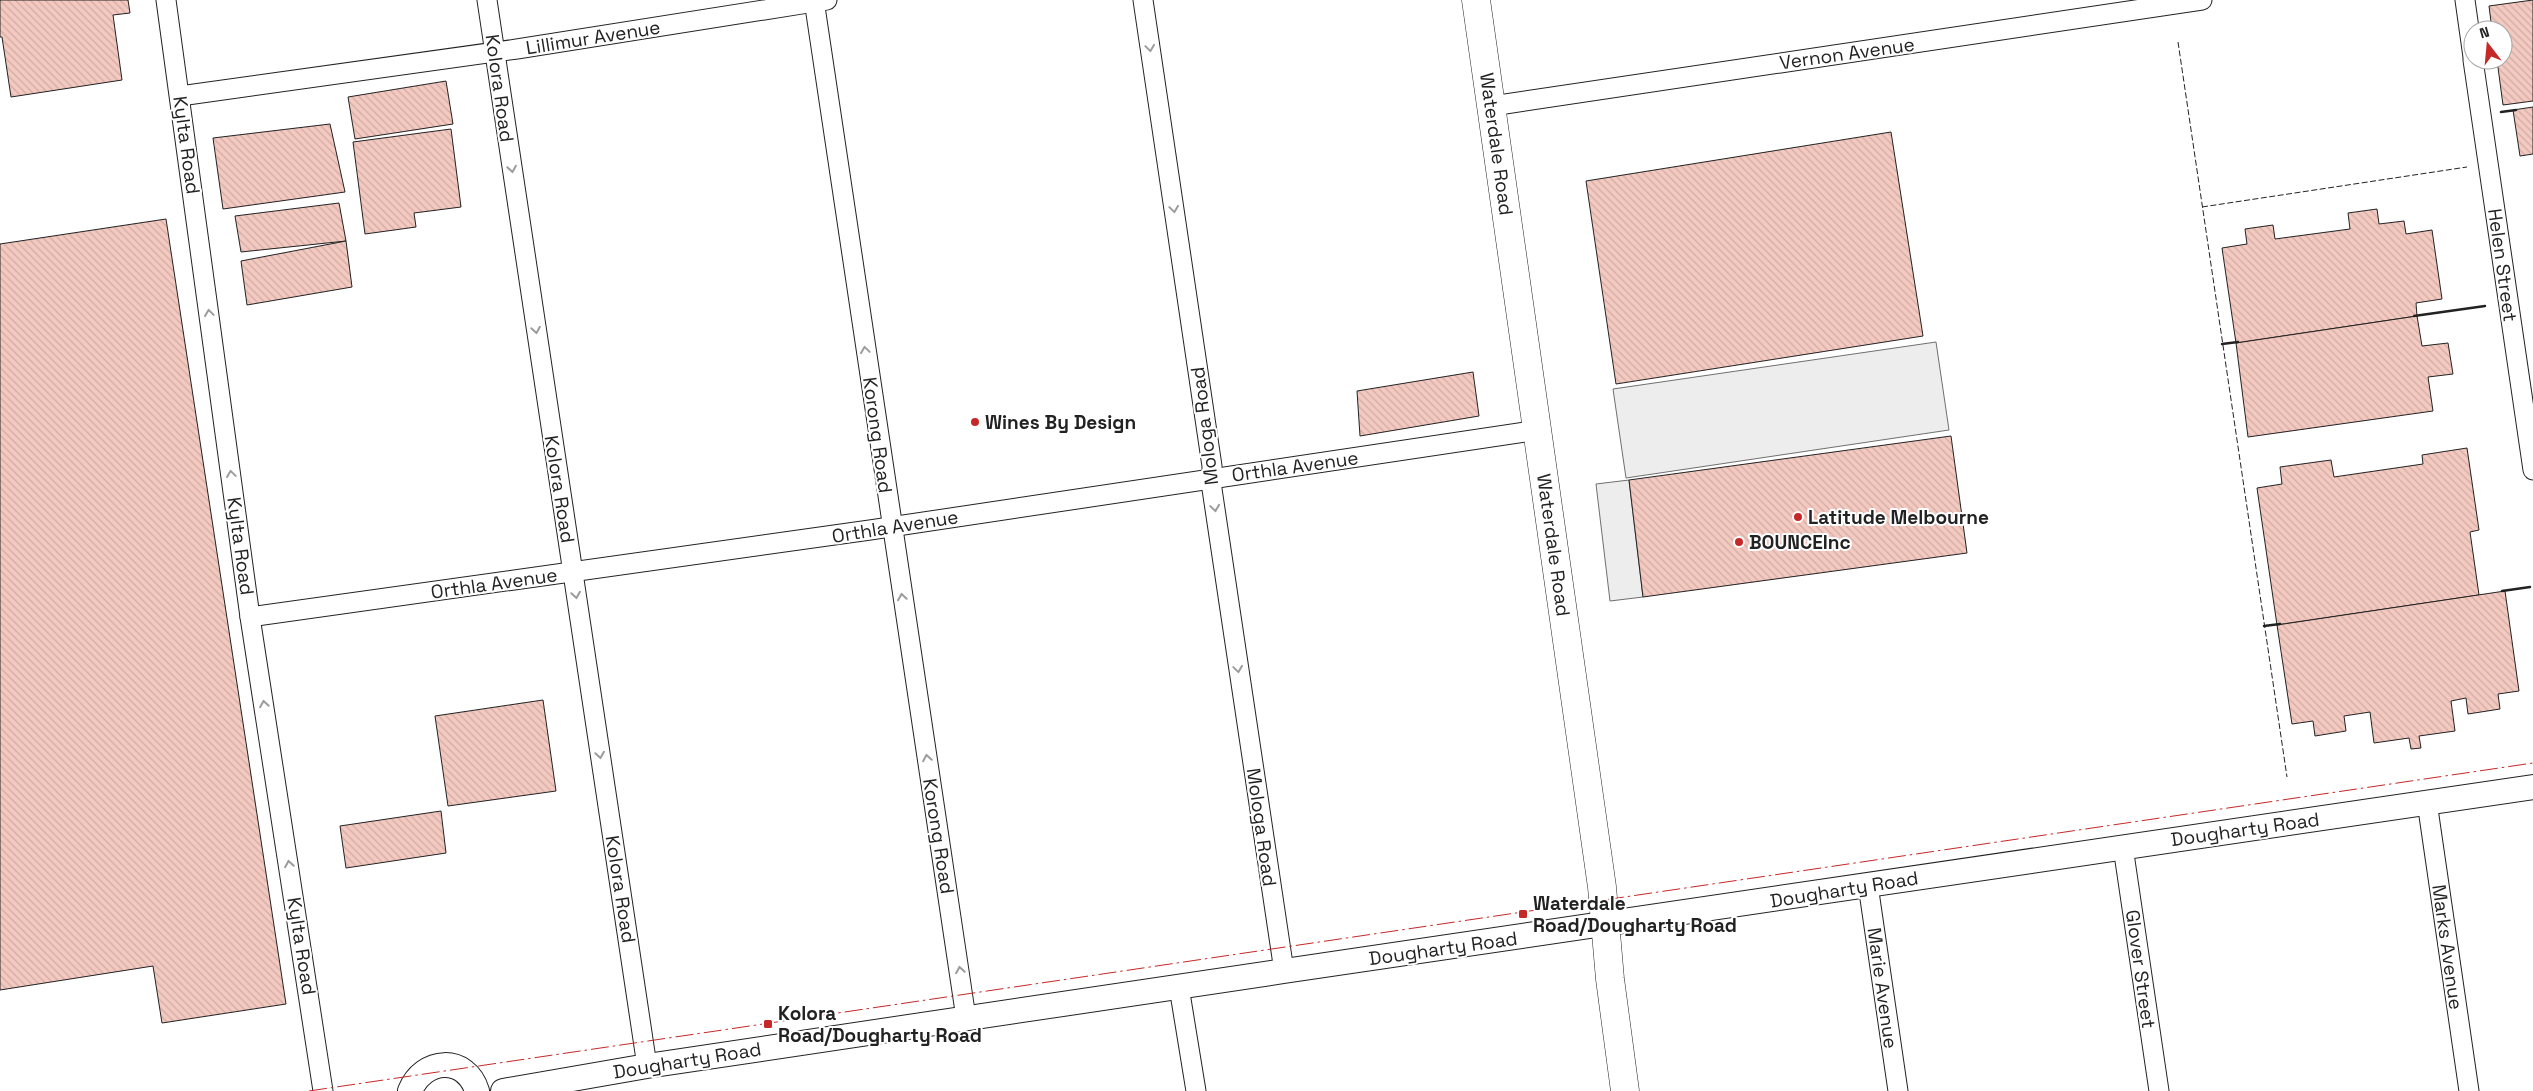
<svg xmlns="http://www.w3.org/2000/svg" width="2533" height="1091" viewBox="0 0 2533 1091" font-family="'Space Grotesk',sans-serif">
	<defs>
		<pattern id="building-back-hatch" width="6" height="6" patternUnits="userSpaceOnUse" patternTransform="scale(1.25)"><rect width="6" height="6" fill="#f3c9c0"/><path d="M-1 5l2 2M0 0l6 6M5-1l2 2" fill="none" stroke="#d0aca5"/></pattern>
	</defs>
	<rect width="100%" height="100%" fill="#fff"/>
	<g fill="#ededed" stroke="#6f6f6f">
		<polygon points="1936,342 1949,430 1626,478 1613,389"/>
		<polygon points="1629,480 1643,597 1610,601 1596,484"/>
	</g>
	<g fill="url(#building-back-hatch)" stroke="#222">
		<polygon points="0,0 128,0 130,13 113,15 122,80 11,97 2,37 0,37"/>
		<polygon points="2533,0 2533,101 2503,105 2497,60 2503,60 2503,30 2492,30 2489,6"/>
		<polygon points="446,81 453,124 355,139 348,97"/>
		<polygon points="2533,107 2533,154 2520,156 2513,110"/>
		<polygon points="330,124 345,192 223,209 213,138"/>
		<polygon points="451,129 461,207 414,213 416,227 365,234 353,142"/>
		<polygon points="1891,132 1923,336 1616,384 1586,181"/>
		<polygon points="339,203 346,241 241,252 235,216"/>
		<polygon points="2377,209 2379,224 2404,221 2406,234 2432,230 2442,299 2416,303 2417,316 2236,343 2222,248 2247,244 2245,229 2273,225 2275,239 2350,229 2348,213"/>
		<polygon points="166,219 286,1004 162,1023 153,966 0,990 0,244"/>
		<polygon points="346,241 352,287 247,305 241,261"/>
		<polygon points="2417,316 2422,346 2448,343 2453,374 2428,377 2433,411 2248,437 2236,343"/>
		<polygon points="1473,372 1479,416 1360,436 1357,391"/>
		<polygon points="1951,436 1967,553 1643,597 1629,480"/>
		<polygon points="2467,448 2479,530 2470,532 2479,595 2277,625 2257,488 2282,484 2280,467 2331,460 2334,477 2423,464 2422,455"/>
		<polygon points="2505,591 2519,691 2498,694 2500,709 2468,714 2466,698 2451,701 2455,731 2419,736 2421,748 2411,749 2409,738 2374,743 2370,712 2344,716 2346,731 2315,736 2313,721 2292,724 2277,625"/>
		<polygon points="543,700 556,791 448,806 435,716"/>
		<polygon points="441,811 446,853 346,868 340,826"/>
	</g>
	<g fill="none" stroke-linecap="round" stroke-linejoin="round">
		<defs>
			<g id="minor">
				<polyline points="166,0 250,617 323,1091"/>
				<polyline points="487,0 647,1066"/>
				<polyline points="814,0 966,1018"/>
				<polyline points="1143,0 1212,466 1212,489 1284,971"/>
				<polyline points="2465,0 2473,57"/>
				<polyline points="2473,60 2533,470"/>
				<polyline points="180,96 517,49 827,0"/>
				<polyline points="1492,106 2202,0"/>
				<polyline points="250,617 870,530 1539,430"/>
				<polyline points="2427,802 2469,1091"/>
				<polyline points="2123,847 2159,1091"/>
				<polyline points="1868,885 1898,1091"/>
				<polyline points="1179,987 1196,1091"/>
			</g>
			<g id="tertiary">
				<path d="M410 1091C423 1058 466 1055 477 1091"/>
				<polyline points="503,1091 647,1066 1284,971 2533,787"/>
			</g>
			<polyline id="primary" points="1476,0 1602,887 1610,979 1625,1091"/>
		</defs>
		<use href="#minor" stroke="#222" stroke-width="21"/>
		<use href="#tertiary" stroke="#222" stroke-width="26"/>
		<use href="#primary" stroke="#222" stroke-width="29"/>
		<use href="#minor" stroke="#fff" stroke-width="19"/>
		<use href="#tertiary" stroke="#fff" stroke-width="24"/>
		<use href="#primary" stroke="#fff" stroke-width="28"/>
		<g stroke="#222" stroke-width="1" stroke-dasharray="6 2.5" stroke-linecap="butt">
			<polyline points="2178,42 2287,777"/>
			<polyline points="2202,207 2467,167"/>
		</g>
		<g stroke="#222" stroke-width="2.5">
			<polyline points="2501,112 2516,110"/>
			<polyline points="2414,316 2485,306"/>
			<polyline points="2222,344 2238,342"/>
			<polyline points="2502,591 2530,587"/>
			<polyline points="2264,626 2280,624"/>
		</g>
		<polyline stroke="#c62828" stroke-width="1" stroke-dasharray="18 4 2.5 4" stroke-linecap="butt" points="309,1091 2533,763"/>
	</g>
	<defs><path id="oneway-chevron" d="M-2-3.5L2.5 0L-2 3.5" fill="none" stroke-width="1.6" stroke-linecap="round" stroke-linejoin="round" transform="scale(1.25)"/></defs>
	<g stroke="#9c9c9c">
		<use href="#oneway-chevron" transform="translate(1150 48) rotate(82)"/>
		<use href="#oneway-chevron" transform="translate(512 169) rotate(81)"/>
		<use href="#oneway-chevron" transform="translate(1174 209) rotate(82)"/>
		<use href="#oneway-chevron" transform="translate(209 313) rotate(-98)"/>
		<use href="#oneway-chevron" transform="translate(536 330) rotate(81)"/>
		<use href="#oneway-chevron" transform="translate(865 350) rotate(-98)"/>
		<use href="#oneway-chevron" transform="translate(231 474) rotate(-98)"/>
		<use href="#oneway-chevron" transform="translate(1215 508) rotate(82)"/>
		<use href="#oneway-chevron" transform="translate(576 595) rotate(81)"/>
		<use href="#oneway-chevron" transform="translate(902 597) rotate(-99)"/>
		<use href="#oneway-chevron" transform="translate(1238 669) rotate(82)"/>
		<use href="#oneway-chevron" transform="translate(264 704) rotate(-99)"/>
		<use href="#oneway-chevron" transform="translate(600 755) rotate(81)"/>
		<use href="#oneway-chevron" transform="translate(927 758) rotate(-99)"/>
		<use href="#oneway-chevron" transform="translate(289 864) rotate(-99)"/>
		<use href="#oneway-chevron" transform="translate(960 970) rotate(-99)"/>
	</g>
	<g fill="#c62828" stroke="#fff" stroke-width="2">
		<circle cx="975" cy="422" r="5"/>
		<circle cx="1798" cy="517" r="5"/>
		<circle cx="1739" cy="542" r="5"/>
		<rect x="1518" y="909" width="10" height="10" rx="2.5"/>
		<rect x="763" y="1019" width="10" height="10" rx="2.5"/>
	</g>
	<g text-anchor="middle" stroke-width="4" stroke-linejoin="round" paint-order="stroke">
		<g font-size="19" fill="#222" stroke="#fff">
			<text transform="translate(593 37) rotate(-9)" y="7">Lillimur Avenue</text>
			<text transform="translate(1847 53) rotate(-8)" y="7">Vernon Avenue</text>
			<text transform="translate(500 88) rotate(82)" y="7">Kolora Road</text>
			<text transform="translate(1497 144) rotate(82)" y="7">Waterdale Road</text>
			<text transform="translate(187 145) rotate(82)" y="7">Kylta Road</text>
			<text transform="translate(2503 265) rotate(82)" y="7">Helen Street</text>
			<text transform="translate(1204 426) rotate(-97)" y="7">Mologa Road</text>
			<text transform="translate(878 435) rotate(82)" y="7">Korong Road</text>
			<text transform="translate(1295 466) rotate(-8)" y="7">Orthla Avenue</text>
			<text transform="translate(560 489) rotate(81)" y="7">Kolora Road</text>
			<text transform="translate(895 526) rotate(-9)" y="7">Orthla Avenue</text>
			<text transform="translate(1554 545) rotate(82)" y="7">Waterdale Road</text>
			<text transform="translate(241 546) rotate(82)" y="7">Kylta Road</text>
			<text transform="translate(494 583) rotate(-8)" y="7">Orthla Avenue</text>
			<text transform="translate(1262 827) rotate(82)" y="7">Mologa Road</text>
			<text transform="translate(2245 829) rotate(-8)" y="7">Dougharty Road</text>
			<text transform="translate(939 836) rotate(81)" y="7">Korong Road</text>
			<text transform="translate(621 889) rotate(81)" y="7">Kolora Road</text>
			<text transform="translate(1844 889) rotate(-9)" y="7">Dougharty Road</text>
			<text transform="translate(302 946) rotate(81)" y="7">Kylta Road</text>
			<text transform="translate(2448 947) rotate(82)" y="7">Marks Avenue</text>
			<text transform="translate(1443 948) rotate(-8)" y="7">Dougharty Road</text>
			<text transform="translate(2141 969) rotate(82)" y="7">Glover Street</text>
			<text transform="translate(1883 988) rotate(82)" y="7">Marie Avenue</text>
			<text transform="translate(687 1060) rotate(-9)" y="7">Dougharty Road</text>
		</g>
		<g font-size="19" font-weight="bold" fill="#222" stroke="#fff" text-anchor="start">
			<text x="985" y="429">Wines By Design</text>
			<text x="1808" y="524">Latitude Melbourne</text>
			<text x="1749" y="549">BOUNCEInc</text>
			<text x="1533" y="910">Waterdale<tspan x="1533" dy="22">Road/Dougharty Road</tspan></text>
			<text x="778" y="1020">Kolora<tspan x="778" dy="22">Road/Dougharty Road</tspan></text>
		</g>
	</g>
	<g transform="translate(2488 45) rotate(344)"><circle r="24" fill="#ffffff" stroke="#a7a7a7"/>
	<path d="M0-4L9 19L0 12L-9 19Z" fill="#c62828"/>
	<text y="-8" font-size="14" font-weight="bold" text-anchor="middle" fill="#222222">N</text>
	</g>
</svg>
